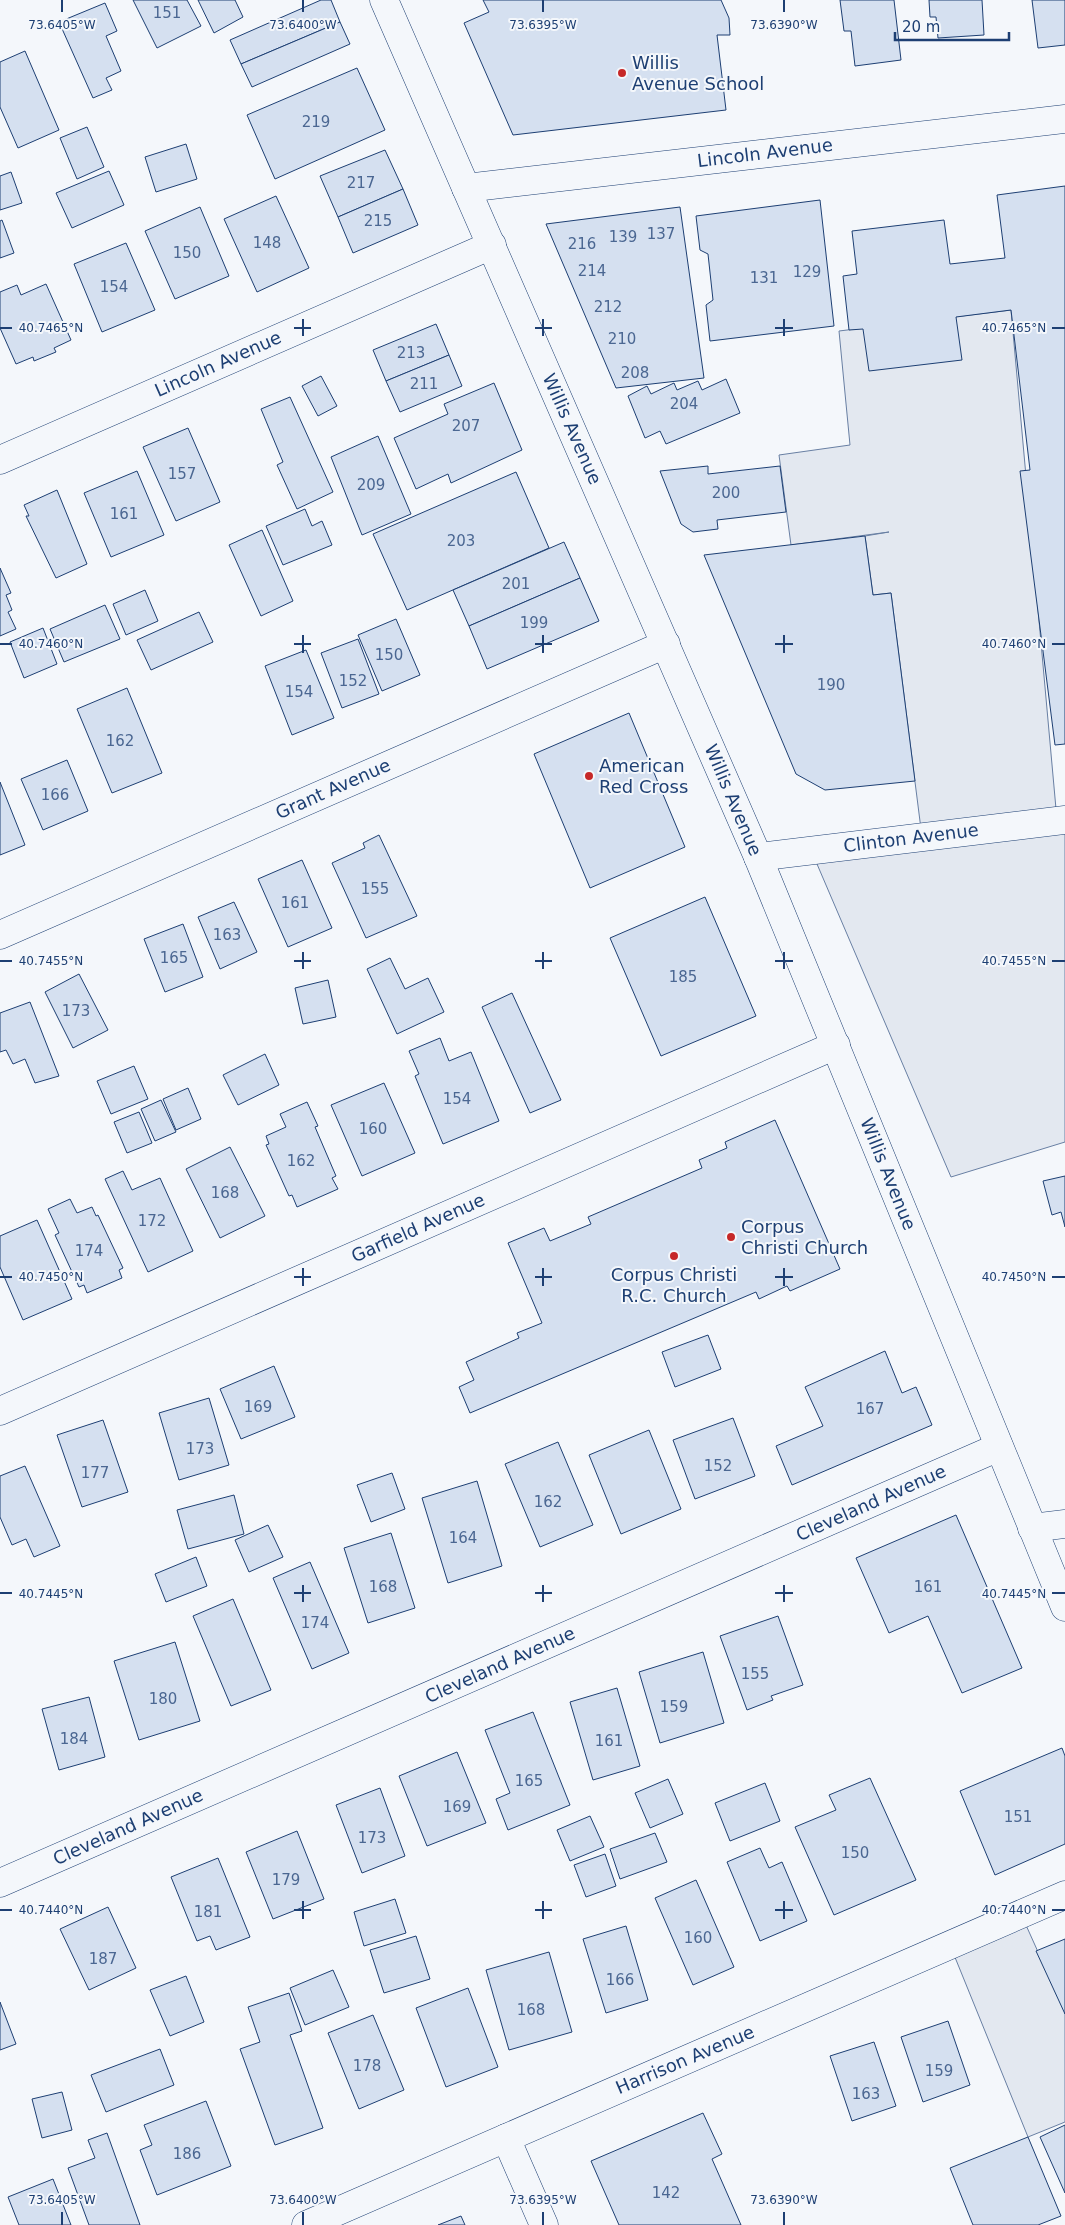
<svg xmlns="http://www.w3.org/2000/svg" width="1065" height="2225" viewBox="0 0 1065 2225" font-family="'DejaVu Sans',sans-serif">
	<rect width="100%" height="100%" fill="#f4f7fb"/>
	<g fill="#e3e8f0" stroke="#687fa3">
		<polygon points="1011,310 1057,820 1065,819 1065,1142 951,1177 811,850 922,837 891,593 873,595 865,536 889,532 791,545 779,455 850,445 839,331"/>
		<polygon points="1021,1914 1065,2012 1065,2122 1028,2137 950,1945"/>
	</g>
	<g fill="#d5e0f0" stroke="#1d3f73">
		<polygon points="133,0 187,0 201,26 157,48"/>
		<polygon points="198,0 235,0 243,17 214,33"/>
		<polygon points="321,0 331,0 340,22 241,64 230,40"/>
		<polygon points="483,0 721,0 729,18 730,35 717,35 726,110 513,135 464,23 489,12"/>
		<polygon points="840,0 894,0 901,60 855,66 851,31 844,31"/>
		<polygon points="929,0 982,0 984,35 938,38 936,17 930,17"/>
		<polygon points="1032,0 1065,0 1065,45 1038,48"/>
		<polygon points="105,3 117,31 106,36 121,71 106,78 112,90 93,98 59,22"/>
		<polygon points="340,22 350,44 252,87 241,64"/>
		<polygon points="25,51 59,130 18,148 0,107 0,62"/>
		<polygon points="357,68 385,130 275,179 247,115"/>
		<polygon points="87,127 104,167 77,179 60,138"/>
		<polygon points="186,144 197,179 156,192 145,157"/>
		<polygon points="385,150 403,189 338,217 320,176"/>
		<polygon points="109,171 124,205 72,228 56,193"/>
		<polygon points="11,172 22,203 0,210 0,176"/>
		<polygon points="1065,186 1065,744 1055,745 1020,471 1030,470 1011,310 956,317 962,360 869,371 863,329 849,330 843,276 857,274 852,231 944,220 950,264 1005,258 997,195"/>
		<polygon points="403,189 418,225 353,253 338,217"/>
		<polygon points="276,196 309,268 257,292 224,219"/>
		<polygon points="820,200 834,326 710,341 706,305 713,300 708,254 700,250 696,216"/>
		<polygon points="200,207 229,276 175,299 145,231"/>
		<polygon points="680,207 704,378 616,388 546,224"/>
		<polygon points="2,220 14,253 0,258 0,221"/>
		<polygon points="126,243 155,310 102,332 74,264"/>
		<polygon points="46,284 71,340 54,348 56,352 34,361 33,357 16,364 0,328 0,292 17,285 21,295"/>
		<polygon points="436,324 449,355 386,381 373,350"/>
		<polygon points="449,355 462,386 400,412 386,381"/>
		<polygon points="321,376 337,406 318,416 302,386"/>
		<polygon points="726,379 740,413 666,444 660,431 645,438 628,396 647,386 651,394 674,383 677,390 698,381 702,390"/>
		<polygon points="494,383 522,450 451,483 448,474 416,489 394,438 448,414 444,404"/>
		<polygon points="290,397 333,492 297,509 277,465 283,462 261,409"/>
		<polygon points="188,428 220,502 176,521 143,447"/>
		<polygon points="378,436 411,514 362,535 331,457"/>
		<polygon points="708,466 708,474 780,466 786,512 717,520 718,529 693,532 681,524 660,471"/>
		<polygon points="137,471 164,535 111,557 84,493"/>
		<polygon points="516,472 549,548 407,610 373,534"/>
		<polygon points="57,490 87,564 56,578 26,516 29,516 24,505"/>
		<polygon points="305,509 312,526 322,521 332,545 283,565 266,526"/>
		<polygon points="262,530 293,601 261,616 229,545"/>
		<polygon points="865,536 873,595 891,593 915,781 825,790 796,774 704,555"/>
		<polygon points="564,542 580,578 469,626 453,590"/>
		<polygon points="0,568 11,593 6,595 12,610 8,612 16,629 0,636"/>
		<polygon points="580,578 599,621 487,669 469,626"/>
		<polygon points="145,590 158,621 126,635 113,604"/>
		<polygon points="105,605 120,639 64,662 50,629"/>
		<polygon points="199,612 213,642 151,670 137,640"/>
		<polygon points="396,619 420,675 382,691 358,635"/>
		<polygon points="43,628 57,664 24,678 10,642"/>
		<polygon points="358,639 379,694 342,708 321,653"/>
		<polygon points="306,650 334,718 292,735 265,666"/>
		<polygon points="127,688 162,773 112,793 77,709"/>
		<polygon points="629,713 685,847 590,888 534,754"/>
		<polygon points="67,760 88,811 43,830 21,779"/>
		<polygon points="0,782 25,845 0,855"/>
		<polygon points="379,835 417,916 366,938 332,863 365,848 363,843"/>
		<polygon points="302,860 332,928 288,947 258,879"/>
		<polygon points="705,897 756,1016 661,1056 610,938"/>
		<polygon points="234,902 257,952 220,969 198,917"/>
		<polygon points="183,924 203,977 165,992 144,939"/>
		<polygon points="390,958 405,989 428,978 444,1012 397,1034 367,969"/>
		<polygon points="79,974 108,1030 73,1048 45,992"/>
		<polygon points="328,980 336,1017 303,1024 295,988"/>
		<polygon points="512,993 561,1100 530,1113 482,1007"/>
		<polygon points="30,1002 59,1076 35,1083 25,1059 13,1064 6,1050 0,1052 0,1013"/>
		<polygon points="440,1038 449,1061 471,1052 499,1121 443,1144 415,1076 419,1074 409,1051"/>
		<polygon points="265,1054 279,1085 238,1105 223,1075"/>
		<polygon points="134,1066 148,1099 111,1114 97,1081"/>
		<polygon points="384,1083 415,1153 362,1176 331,1105"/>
		<polygon points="188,1088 201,1119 176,1130 163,1099"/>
		<polygon points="161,1100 176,1132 155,1141 141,1109"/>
		<polygon points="307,1102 318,1126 315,1127 336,1176 332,1178 338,1189 297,1207 292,1195 289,1196 266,1145 269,1144 266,1136 286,1127 280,1114"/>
		<polygon points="139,1112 152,1143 127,1153 114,1122"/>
		<polygon points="775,1120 840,1269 790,1291 787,1286 759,1299 756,1292 470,1413 459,1387 474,1380 466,1362 519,1338 517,1333 542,1323 508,1243 544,1228 550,1241 591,1224 588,1217 702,1168 699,1160 727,1148 725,1142"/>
		<polygon points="230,1147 265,1216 220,1238 186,1169"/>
		<polygon points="123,1171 132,1190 160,1178 193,1251 148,1272 105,1179"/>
		<polygon points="1065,1176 1065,1227 1061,1212 1052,1215 1043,1181"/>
		<polygon points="70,1199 77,1213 92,1207 96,1216 98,1215 123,1268 119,1270 122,1278 87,1293 84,1285 79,1287 55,1235 59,1233 48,1209"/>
		<polygon points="37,1220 72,1299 23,1320 0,1267 0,1236"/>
		<polygon points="708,1335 721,1369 675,1387 662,1352"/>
		<polygon points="885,1351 902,1393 916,1387 932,1425 792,1485 776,1446 823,1426 805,1387"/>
		<polygon points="274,1366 295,1417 241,1439 220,1389"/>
		<polygon points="209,1398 229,1465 179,1480 159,1413"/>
		<polygon points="733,1418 755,1476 695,1499 673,1440"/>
		<polygon points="103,1420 128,1492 82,1507 57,1435"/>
		<polygon points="649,1430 681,1509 621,1534 589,1455"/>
		<polygon points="558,1442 593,1525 540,1547 505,1464"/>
		<polygon points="25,1466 60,1546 34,1557 26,1539 12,1545 0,1517 0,1476"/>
		<polygon points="392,1473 405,1509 371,1522 357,1485"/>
		<polygon points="477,1481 502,1566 448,1583 422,1498"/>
		<polygon points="234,1495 244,1534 188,1549 177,1510"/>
		<polygon points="956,1515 1022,1668 962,1693 928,1616 889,1633 856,1558"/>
		<polygon points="268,1525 283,1557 249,1572 235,1540"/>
		<polygon points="391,1533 415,1608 368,1623 344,1548"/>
		<polygon points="196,1557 207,1586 166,1602 155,1574"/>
		<polygon points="310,1562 349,1653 312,1669 273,1578"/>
		<polygon points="233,1599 271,1690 231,1706 193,1616"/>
		<polygon points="778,1616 803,1685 771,1696 773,1700 747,1710 720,1636"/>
		<polygon points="175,1642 200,1721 139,1740 114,1661"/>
		<polygon points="703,1652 724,1723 660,1743 639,1672"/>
		<polygon points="617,1688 640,1766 593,1780 570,1702"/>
		<polygon points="89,1697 105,1757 59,1770 42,1709"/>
		<polygon points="533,1712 570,1805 508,1830 496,1799 510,1793 485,1730"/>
		<polygon points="1062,1748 1065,1756 1065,1844 995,1875 960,1791"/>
		<polygon points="457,1752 486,1823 427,1846 399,1776"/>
		<polygon points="870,1778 916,1880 834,1915 795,1827 836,1810 829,1795"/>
		<polygon points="668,1779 683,1814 650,1828 635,1793"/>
		<polygon points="765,1783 780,1821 730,1841 715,1803"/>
		<polygon points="380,1788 405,1856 362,1873 336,1805"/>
		<polygon points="590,1816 604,1847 570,1861 557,1830"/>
		<polygon points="297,1831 324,1899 273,1919 246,1852"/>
		<polygon points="655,1833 667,1862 620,1879 610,1849"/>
		<polygon points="760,1848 769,1868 782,1862 807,1921 760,1941 727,1862"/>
		<polygon points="605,1854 616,1886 586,1897 574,1865"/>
		<polygon points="218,1858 250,1937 216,1950 210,1936 197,1941 171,1877"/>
		<polygon points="696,1880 734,1967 693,1985 655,1898"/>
		<polygon points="395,1899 406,1933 364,1946 354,1912"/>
		<polygon points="108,1907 136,1968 89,1990 60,1929"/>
		<polygon points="626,1926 648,2000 606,2013 583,1939"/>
		<polygon points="416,1936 430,1979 384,1993 370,1950"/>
		<polygon points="1065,1939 1065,2014 1036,1951"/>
		<polygon points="549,1952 572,2032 509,2050 486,1970"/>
		<polygon points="333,1970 349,2007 305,2025 290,1988"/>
		<polygon points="186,1976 204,2022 170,2036 150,1990"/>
		<polygon points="468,1988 498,2067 446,2087 416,2008"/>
		<polygon points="289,1993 302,2031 290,2035 323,2128 275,2145 240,2049 260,2042 248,2007"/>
		<polygon points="0,2002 16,2044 0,2050"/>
		<polygon points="373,2015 404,2090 359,2109 328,2033"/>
		<polygon points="948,2021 970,2085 923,2102 901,2037"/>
		<polygon points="874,2042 896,2106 852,2121 830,2056"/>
		<polygon points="160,2049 174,2085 106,2112 91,2075"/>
		<polygon points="62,2092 72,2130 42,2138 32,2099"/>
		<polygon points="206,2101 231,2166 157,2195 140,2150 152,2145 144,2125"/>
		<polygon points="703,2113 722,2154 712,2159 741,2225 619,2225 591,2161"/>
		<polygon points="1065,2125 1065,2193 1040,2137"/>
		<polygon points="107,2133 140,2225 89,2225 68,2168 95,2158 88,2140"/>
		<polygon points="1028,2137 1061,2216 1038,2225 973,2225 950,2168"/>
		<polygon points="53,2179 71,2225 19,2225 8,2197"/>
		<polygon points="461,2216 465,2225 438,2225"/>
	</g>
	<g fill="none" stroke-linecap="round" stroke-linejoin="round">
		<defs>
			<g id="street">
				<polyline points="466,188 1065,119"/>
				<polyline points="0,460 492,245"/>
				<polyline points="758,857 1065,820"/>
				<polyline points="0,935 666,644"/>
				<polyline points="0,1411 836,1045"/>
				<polyline points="1032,1528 1065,1524"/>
				<polyline points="0,1883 999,1447"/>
				<polyline points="506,2138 544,2225"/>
				<polyline points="306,2225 1065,1895"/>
			</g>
			<polyline id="secondary" points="384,0 758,857 1065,1607"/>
		</defs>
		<use href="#street" stroke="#1d3f73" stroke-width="29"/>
		<use href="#secondary" stroke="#1d3f73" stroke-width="29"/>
		<use href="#street" stroke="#f4f7fb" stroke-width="28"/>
		<use href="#secondary" stroke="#f4f7fb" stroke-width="28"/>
	</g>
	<path fill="none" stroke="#1d3f73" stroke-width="2" d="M62 0V12M303 0V12M543 0V12M784 0V12M303 319V336M543 319V336M784 319V336M0 328H12M294 328H311M535 328H552M775 328H793M1052 328H1065M303 635V653M543 635V653M784 635V653M0 644H12M294 644H311M535 644H552M775 644H793M1052 644H1065M303 952V969M543 952V969M784 952V969M0 961H12M294 961H311M535 961H552M775 961H793M1052 961H1065M303 1268V1286M543 1268V1286M784 1268V1286M0 1277H12M294 1277H311M535 1277H552M775 1277H793M1052 1277H1065M303 1585V1602M543 1585V1602M784 1585V1602M0 1593H12M294 1593H311M535 1593H552M775 1593H793M1052 1593H1065M303 1901V1919M543 1901V1919M784 1901V1919M0 1910H12M294 1910H311M535 1910H552M775 1910H793M1052 1910H1065M62 2212V2225M303 2212V2225M543 2212V2225M784 2212V2225"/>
	<g fill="#c62828" stroke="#f4f7fb" stroke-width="2">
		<circle cx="622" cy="73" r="5"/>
		<circle cx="589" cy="776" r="5"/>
		<circle cx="731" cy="1237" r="5"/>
		<circle cx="674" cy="1256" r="5"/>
	</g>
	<g text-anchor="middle" stroke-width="4" stroke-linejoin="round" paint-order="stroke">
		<g font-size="15" fill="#4b6792">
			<text x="167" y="18">151</text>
			<text x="316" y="127">219</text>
			<text x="361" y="188">217</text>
			<text x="378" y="226">215</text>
			<text x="661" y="239">137</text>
			<text x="623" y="242">139</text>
			<text x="267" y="248">148</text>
			<text x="582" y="249">216</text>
			<text x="187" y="258">150</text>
			<text x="592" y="276">214</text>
			<text x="807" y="277">129</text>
			<text x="764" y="283">131</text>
			<text x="114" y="292">154</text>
			<text x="608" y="312">212</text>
			<text x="622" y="344">210</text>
			<text x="411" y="358">213</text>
			<text x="635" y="378">208</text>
			<text x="424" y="389">211</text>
			<text x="684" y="409">204</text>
			<text x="466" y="431">207</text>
			<text x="182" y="479">157</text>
			<text x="371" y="490">209</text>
			<text x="726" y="498">200</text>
			<text x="124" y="519">161</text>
			<text x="461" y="546">203</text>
			<text x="516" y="589">201</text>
			<text x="534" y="628">199</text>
			<text x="389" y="660">150</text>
			<text x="353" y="686">152</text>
			<text x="831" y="690">190</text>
			<text x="299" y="697">154</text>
			<text x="120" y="746">162</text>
			<text x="55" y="800">166</text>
			<text x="375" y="894">155</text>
			<text x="295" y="908">161</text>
			<text x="227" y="940">163</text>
			<text x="174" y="963">165</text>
			<text x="683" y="982">185</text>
			<text x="76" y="1016">173</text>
			<text x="457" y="1104">154</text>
			<text x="373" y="1134">160</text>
			<text x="301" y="1166">162</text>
			<text x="225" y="1198">168</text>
			<text x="152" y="1226">172</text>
			<text x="89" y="1256">174</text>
			<text x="258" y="1412">169</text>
			<text x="870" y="1414">167</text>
			<text x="200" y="1454">173</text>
			<text x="718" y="1471">152</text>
			<text x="95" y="1478">177</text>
			<text x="548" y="1507">162</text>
			<text x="463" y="1543">164</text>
			<text x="383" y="1592">168</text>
			<text x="928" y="1592">161</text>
			<text x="315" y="1628">174</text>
			<text x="755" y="1679">155</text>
			<text x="163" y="1704">180</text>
			<text x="674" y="1712">159</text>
			<text x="74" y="1744">184</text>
			<text x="609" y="1746">161</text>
			<text x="529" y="1786">165</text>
			<text x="457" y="1812">169</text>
			<text x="1018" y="1822">151</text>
			<text x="372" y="1843">173</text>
			<text x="855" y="1858">150</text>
			<text x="286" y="1885">179</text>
			<text x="208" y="1917">181</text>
			<text x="698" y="1943">160</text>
			<text x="103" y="1964">187</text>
			<text x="620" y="1985">166</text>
			<text x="531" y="2015">168</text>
			<text x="367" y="2071">178</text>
			<text x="939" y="2076">159</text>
			<text x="866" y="2099">163</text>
			<text x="187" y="2159">186</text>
			<text x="666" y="2198">142</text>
		</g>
		<g font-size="18" fill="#1d3f73" stroke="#f4f7fb" text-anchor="start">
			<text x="632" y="69">Willis<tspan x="632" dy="21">Avenue School</tspan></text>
			<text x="599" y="772">American<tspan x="599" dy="21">Red Cross</tspan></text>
			<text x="741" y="1233">Corpus<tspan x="741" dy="21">Christi Church</tspan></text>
			<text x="674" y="1281" text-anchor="middle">Corpus Christi<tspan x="674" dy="21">R.C. Church</tspan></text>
		</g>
		<g font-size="18" fill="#1d3f73" stroke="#f4f7fb">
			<text transform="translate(765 153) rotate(-7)" y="6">Lincoln Avenue</text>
			<text transform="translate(218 364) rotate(-24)" y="6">Lincoln Avenue</text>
			<text transform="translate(572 429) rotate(66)" y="6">Willis Avenue</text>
			<text transform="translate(333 789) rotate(-24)" y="6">Grant Avenue</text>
			<text transform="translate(733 800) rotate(67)" y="6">Willis Avenue</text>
			<text transform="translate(911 838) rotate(-7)" y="6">Clinton Avenue</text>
			<text transform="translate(888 1174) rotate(68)" y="6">Willis Avenue</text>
			<text transform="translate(418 1228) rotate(-24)" y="6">Garfield Avenue</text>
			<text transform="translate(871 1503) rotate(-24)" y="6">Cleveland Avenue</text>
			<text transform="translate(500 1665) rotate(-24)" y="6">Cleveland Avenue</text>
			<text transform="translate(128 1827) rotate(-24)" y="6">Cleveland Avenue</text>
			<text transform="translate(685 2060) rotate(-23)" y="6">Harrison Avenue</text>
		</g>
	</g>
	<g font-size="12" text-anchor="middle" fill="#1d3f73" stroke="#f4f7fb" stroke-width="4" stroke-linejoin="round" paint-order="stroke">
		<text x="62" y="29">73.6405°W</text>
		<text x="303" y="29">73.6400°W</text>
		<text x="543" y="29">73.6395°W</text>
		<text x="784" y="29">73.6390°W</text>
		<text x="51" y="332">40.7465°N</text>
		<text x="1014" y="332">40.7465°N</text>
		<text x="51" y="648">40.7460°N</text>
		<text x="1014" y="648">40.7460°N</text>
		<text x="51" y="965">40.7455°N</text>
		<text x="1014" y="965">40.7455°N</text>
		<text x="51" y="1281">40.7450°N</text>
		<text x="1014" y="1281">40.7450°N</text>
		<text x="51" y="1598">40.7445°N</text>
		<text x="1014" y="1598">40.7445°N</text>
		<text x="51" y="1914">40.7440°N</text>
		<text x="1014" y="1914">40.7440°N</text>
		<text x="62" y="2204">73.6405°W</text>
		<text x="303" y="2204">73.6400°W</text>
		<text x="543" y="2204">73.6395°W</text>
		<text x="784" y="2204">73.6390°W</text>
	</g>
	<path d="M895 32v8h114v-8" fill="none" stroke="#1d3f73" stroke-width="2.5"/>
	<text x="902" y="32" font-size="15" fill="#1d3f73" stroke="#f4f7fb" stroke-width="4" paint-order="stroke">20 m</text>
</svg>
